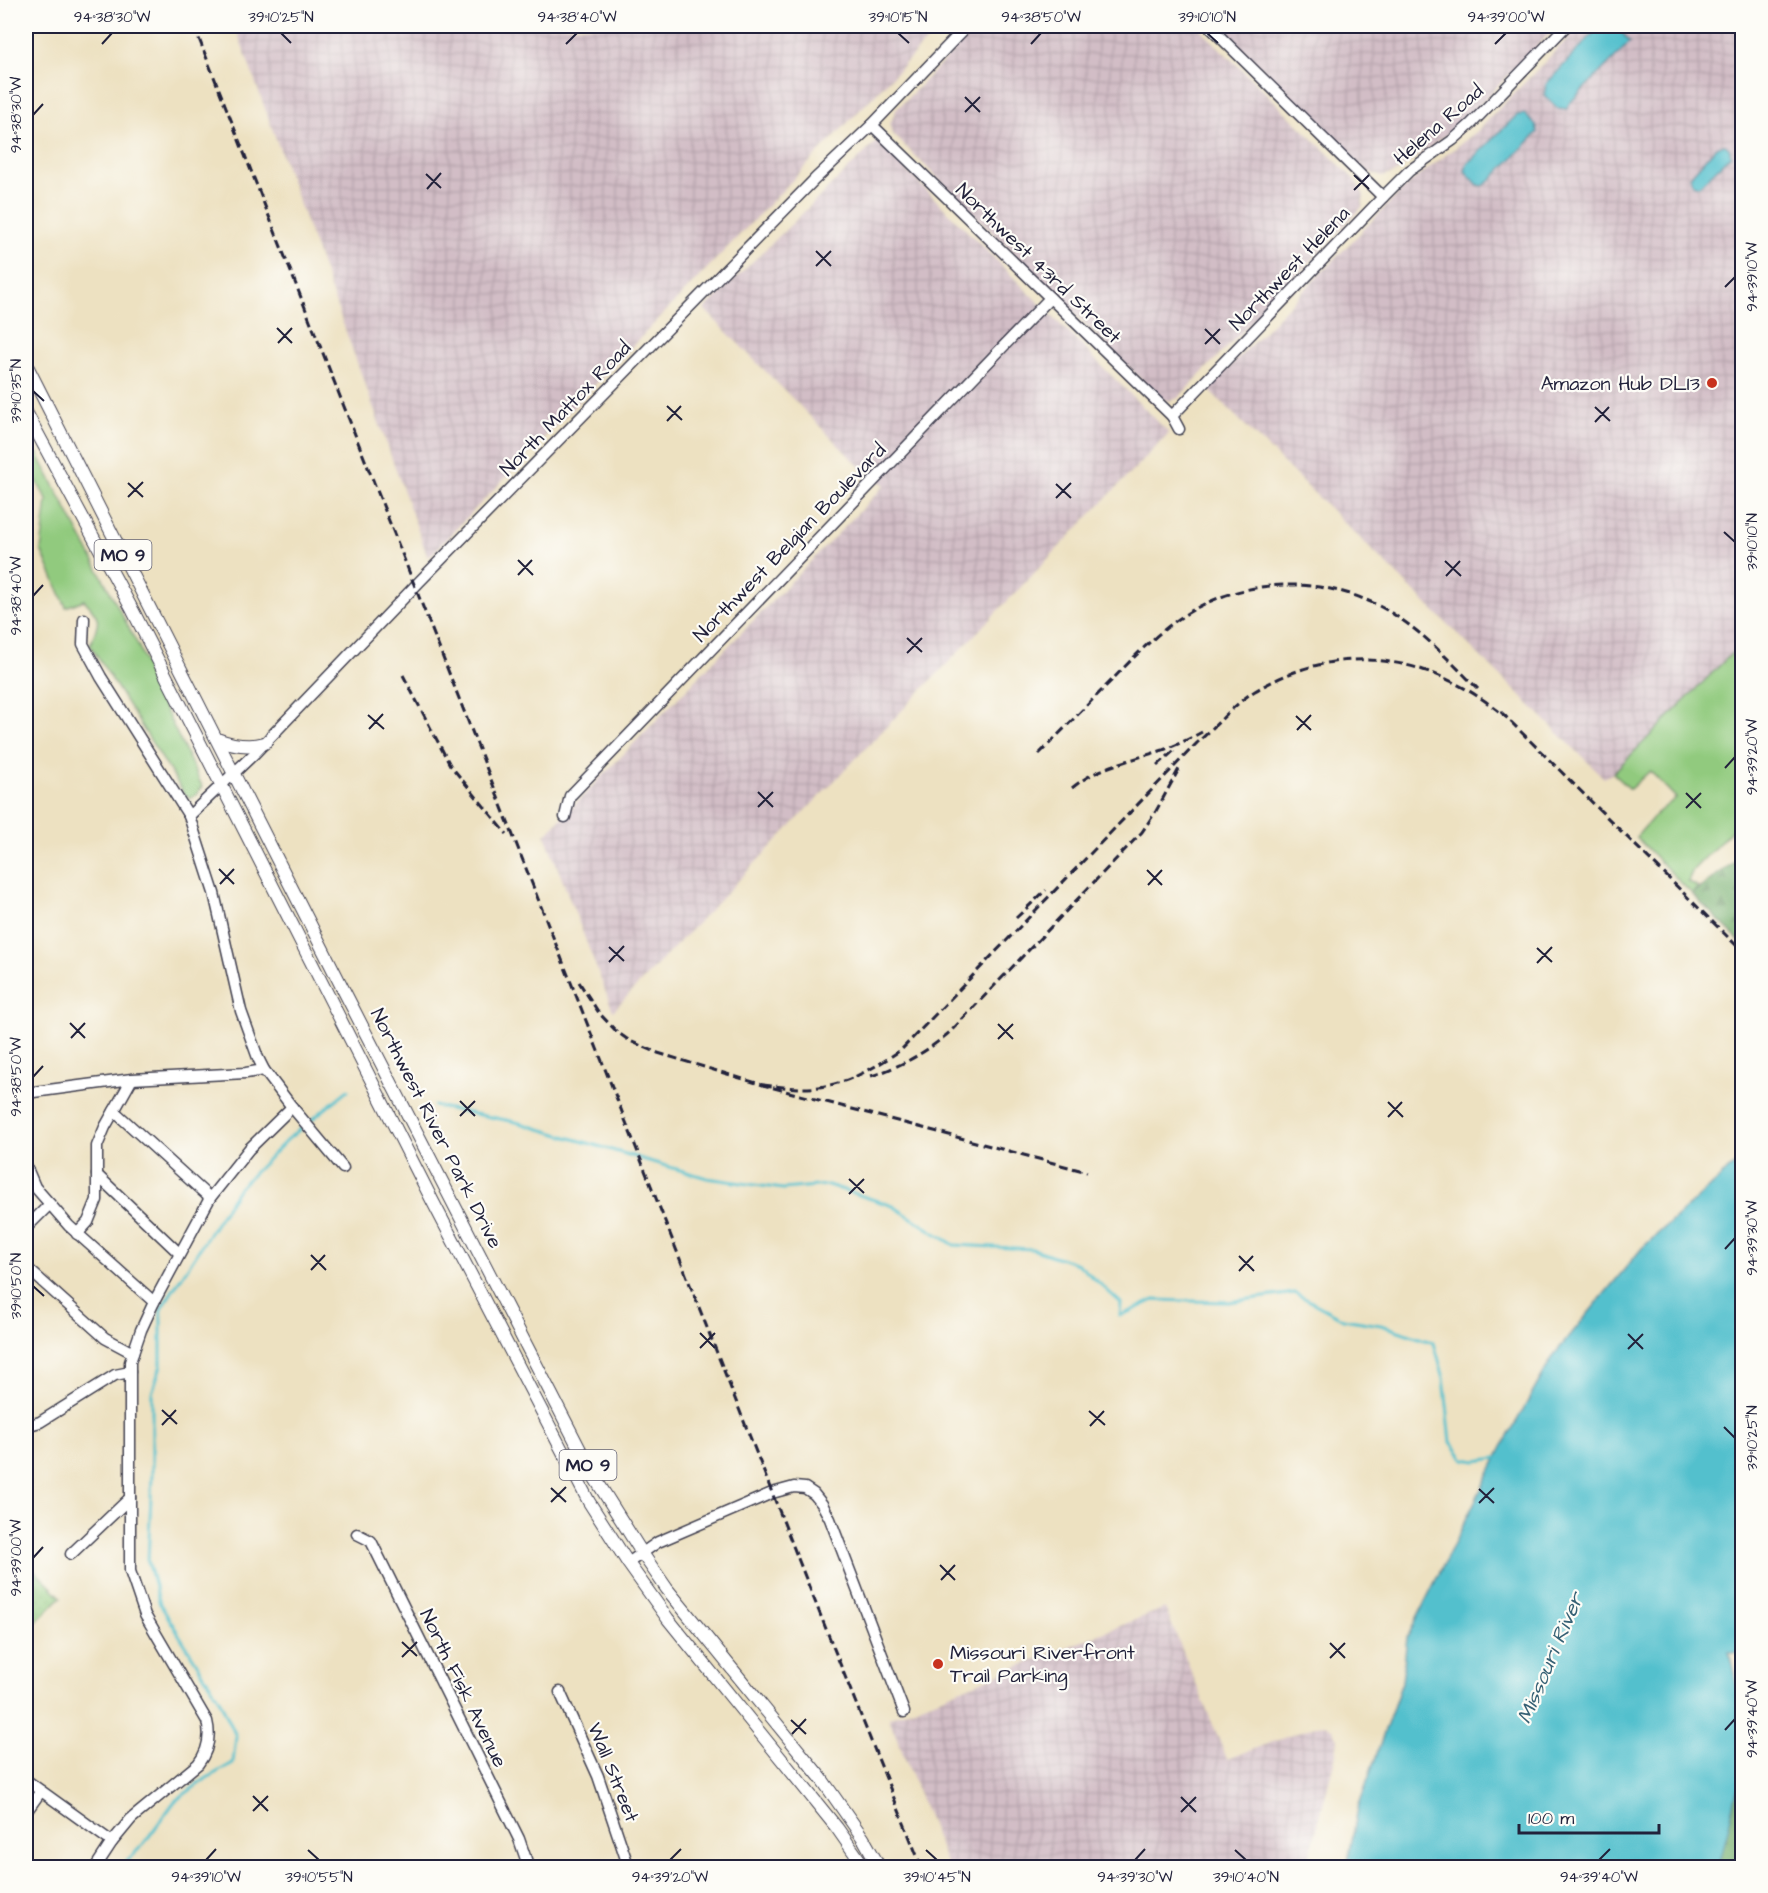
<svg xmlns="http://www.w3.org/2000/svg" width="1768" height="1893" viewBox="0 0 1768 1893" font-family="'Architects Daughter',sans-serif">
	<defs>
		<pattern id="industrial-grid" width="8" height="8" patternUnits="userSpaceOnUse" patternTransform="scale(1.5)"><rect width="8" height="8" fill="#d2bdc6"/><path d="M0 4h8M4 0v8" fill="none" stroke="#b4a2ab"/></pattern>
		<pattern id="forest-firs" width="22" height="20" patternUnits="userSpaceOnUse" patternTransform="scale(1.5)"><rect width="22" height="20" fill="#74ae6d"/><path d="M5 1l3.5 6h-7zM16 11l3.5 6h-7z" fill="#5f8d5b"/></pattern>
		<pattern id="park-dots" width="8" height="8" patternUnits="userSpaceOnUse" patternTransform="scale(1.5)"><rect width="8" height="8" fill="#91ca7e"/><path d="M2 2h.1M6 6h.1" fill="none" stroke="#7dad6e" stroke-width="1.8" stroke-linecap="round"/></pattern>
	</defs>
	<rect width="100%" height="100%" fill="#fdfcf7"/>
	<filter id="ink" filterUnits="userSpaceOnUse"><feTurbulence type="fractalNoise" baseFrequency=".0167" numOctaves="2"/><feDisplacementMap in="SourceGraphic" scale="12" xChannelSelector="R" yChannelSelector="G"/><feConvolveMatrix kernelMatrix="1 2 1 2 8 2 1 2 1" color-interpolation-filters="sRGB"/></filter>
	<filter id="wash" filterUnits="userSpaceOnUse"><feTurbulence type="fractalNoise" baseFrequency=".008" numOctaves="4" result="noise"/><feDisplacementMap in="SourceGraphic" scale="24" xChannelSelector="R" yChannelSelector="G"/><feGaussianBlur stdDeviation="1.35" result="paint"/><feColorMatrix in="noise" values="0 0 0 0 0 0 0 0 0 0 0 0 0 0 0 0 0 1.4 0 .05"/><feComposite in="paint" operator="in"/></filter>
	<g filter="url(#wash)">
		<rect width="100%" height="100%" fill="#ede1c1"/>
		<g fill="url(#industrial-grid)">
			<polygon points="235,26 941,26 428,558"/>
			<polygon points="978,26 1197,26 1354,179 1364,195 1362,207 1178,398 1170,401 1161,399 893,134 890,124 896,110"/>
			<polygon points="1219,26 1557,26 1458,126 1395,173 1382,177 1369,172 1360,165"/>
			<polygon points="1580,26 1742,26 1742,643 1613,773 1604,778 1208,389 1407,185 1476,132"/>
			<polygon points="877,141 1169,433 613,1011 545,835 885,485 866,473 704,309"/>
			<polygon points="1165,1608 1227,1759 1316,1726 1326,1725 1333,1729 1338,1739 1336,1754 1307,1867 948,1868 889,1718"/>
		</g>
		<g fill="#91ca7e" stroke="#5a765c" stroke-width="1.5">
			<path d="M26 432 139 647 154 686 202 786 197 794 190 798 185 795 90 645C99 620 103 620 84 600L66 607 41 550 47 500 26 462Z"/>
			<polygon points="1742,643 1742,820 1693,870 1688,881 1698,887 1692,894 1636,837 1657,813 1676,798 1650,771 1630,789 1613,773"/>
		</g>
		<g fill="url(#forest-firs)" stroke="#4b6854" stroke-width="1.5">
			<polygon points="1742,856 1742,943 1692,894"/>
			<polygon points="1742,1713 1742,1867 1693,1868"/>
		</g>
		<polygon fill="url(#park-dots)" stroke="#5a765c" stroke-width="1.5" points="26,1562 61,1597 26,1632"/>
		<g fill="#53c0cd" stroke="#3a7184" stroke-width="1.5">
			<polygon points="1600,26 1616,26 1630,42 1569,104 1567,109 1557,108 1544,95 1546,84"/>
			<polygon points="1525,114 1536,125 1538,132 1489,182 1483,186 1478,185 1465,171 1467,164 1517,115"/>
			<polygon points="1724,144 1729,148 1731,155 1699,186 1692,184 1690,177 1693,173 1716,147"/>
			<polygon points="1742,1158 1742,1654 1729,1652 1742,1707 1742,1770 1719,1867 1347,1867 1358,1808 1402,1682 1407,1638 1502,1447 1554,1355 1642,1248"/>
		</g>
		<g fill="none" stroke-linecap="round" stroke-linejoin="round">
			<g stroke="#53c0cd" stroke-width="3">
				<polyline points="434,1106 516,1122 707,1178 783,1189 828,1185 893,1206 954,1245 1032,1249 1078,1264 1121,1303 1120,1316 1154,1300 1228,1302 1295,1293 1343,1319 1381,1325 1434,1343 1444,1378 1451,1442 1464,1459 1476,1461 1496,1458"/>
				<polyline points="309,1122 348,1090"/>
				<polyline points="119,1868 142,1846 175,1801 207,1778 233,1763 236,1736 219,1699 160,1604 148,1561 152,1475 152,1393 161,1365 161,1309 238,1189 288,1139 304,1126"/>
			</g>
		</g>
	</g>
	<g filter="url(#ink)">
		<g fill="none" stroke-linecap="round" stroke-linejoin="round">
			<defs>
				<g id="minor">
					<polyline points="1209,26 1383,197"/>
					<polyline points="872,125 1172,416 1179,429"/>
					<polyline points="1172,416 1383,197 1409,171 1453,140 1471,124 1566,26"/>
					<polyline points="84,619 83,644 101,677 189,816 214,893 241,1011 258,1058 264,1070 292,1107 343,1168"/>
					<polyline points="189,816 255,753 419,582 815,179 872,125 967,26"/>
					<polyline points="565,817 570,796 1050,298"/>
					<polyline points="26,1093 132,1079 246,1073 264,1070"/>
					<polyline points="114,1111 210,1198"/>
					<polyline points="26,1166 35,1187 69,1226 154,1302"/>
					<polyline points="97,1175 179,1253"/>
					<polyline points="26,1228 50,1204"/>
					<polyline points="77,1234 88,1222 97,1200 97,1146 105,1127 132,1079"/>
					<polyline points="26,1267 105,1338 133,1353"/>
					<polyline points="26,1426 40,1422 115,1375 130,1372"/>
					<polyline points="357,1534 371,1541 519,1839 529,1868"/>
					<polyline points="71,1554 130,1498"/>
					<polyline points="628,1563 658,1542 772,1493 794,1487 805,1488 814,1494 822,1504 830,1519 904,1712"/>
					<polyline points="560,1692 598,1776 629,1868"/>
					<polyline points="26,1780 112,1842"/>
					<polyline points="26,1812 41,1791"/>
					<path d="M95 1868 112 1842 131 1819 198 1764C208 1751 211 1737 207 1721L145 1615 130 1571V1362L141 1330 154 1302 210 1198 249 1149 292 1107"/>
				</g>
				<g id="major">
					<polyline points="26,364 342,987 593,1475 642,1553 667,1589 821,1778 863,1838 880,1868"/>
					<polyline points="26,412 133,611 432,1200 589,1502 628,1563 668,1619 837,1828 865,1868"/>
					<path d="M217 739C233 745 248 748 265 743"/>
				</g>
			</defs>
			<use href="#minor" stroke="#403f4f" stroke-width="13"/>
			<use href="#major" stroke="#403f4f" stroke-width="14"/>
			<use href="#minor" stroke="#fff" stroke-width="10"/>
			<use href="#major" stroke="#fff" stroke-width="12"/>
			<g stroke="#22223b" stroke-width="3" stroke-dasharray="9 4.5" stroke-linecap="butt">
				<polyline points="194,26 810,1589 922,1868"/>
				<polyline points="403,675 450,765 507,834"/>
				<polyline points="1501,712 1742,951"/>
				<path d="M1039 754C1064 729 1088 704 1113 679 1132 659 1151 639 1173 623 1235 576 1327 572 1393 614 1425 634 1451 662 1478 689"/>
				<polyline points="1157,766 1177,748"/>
				<path d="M1072 788C1098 766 1133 760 1163 750 1177 745 1189 739 1202 732"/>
				<polyline points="1016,918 1046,890"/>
				<polyline points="579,982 599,1013 617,1032 630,1041 658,1053 763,1085 1087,1172"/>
				<path d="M871 1076C902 1066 927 1052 951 1031L1142 832 1156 811 1179 769"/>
				<path d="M763 1085C783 1087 806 1090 825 1086 853 1081 879 1065 902 1049L1197 743C1216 726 1234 704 1255 691 1342 639 1431 655 1506 717"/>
			</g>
		</g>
	</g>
	<path fill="none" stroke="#22223b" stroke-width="2" d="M281 33 291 43M898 33 909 43M1207 33 1218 43M102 44 112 33M566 44 577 33M1031 44 1041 33M1495 44 1506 33M965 97 980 112M965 112 980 97M33 115 43 104M426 174 441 188M1354 175 1369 189M427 189 441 173M1354 190 1369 175M816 251 831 266M816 266 831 251M1725 287 1735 277M277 328 292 343M1205 329 1220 344M278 343 292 328M1205 344 1220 329M33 391 44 401M667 406 682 420M1595 407 1610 421M667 421 681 406M1595 422 1609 407M128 483 143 497M1056 484 1071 498M128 497 143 482M1056 498 1071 483M1724 532 1735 542M518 560 533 575M1445 561 1461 576M518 575 532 560M1446 576 1460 561M33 596 43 585M907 638 922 652M907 653 922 638M368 715 384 729M1296 716 1311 730M369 729 383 714M1297 730 1311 715M1725 768 1735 757M758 792 773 807M1686 793 1701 808M758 807 773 792M1686 808 1701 793M219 869 234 884M1147 870 1162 885M220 884 234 869M1148 885 1162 870M609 947 624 961M1537 948 1552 962M609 962 624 946M1537 963 1552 947M70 1023 85 1038M998 1024 1013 1039M71 1038 85 1023M998 1039 1013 1024M33 1077 43 1066M460 1101 475 1116M1388 1102 1403 1117M460 1116 475 1101M1388 1117 1402 1102M849 1179 864 1193M849 1194 864 1179M1725 1249 1735 1238M311 1255 326 1270M1239 1256 1254 1271M311 1270 325 1255M1239 1271 1253 1256M33 1286 44 1296M700 1333 715 1348M1628 1334 1643 1349M700 1348 715 1333M1628 1349 1643 1334M162 1410 177 1424M1089 1411 1105 1425M162 1425 176 1410M1090 1426 1104 1411M1724 1427 1735 1438M551 1488 566 1502M1479 1489 1494 1503M551 1502 566 1487M1479 1503 1494 1488M33 1558 43 1547M940 1565 955 1580M941 1580 955 1565M402 1642 417 1656M1330 1643 1345 1658M402 1657 417 1642M1330 1658 1345 1643M791 1720 806 1734M1725 1730 1735 1719M792 1734 806 1719M253 1796 268 1811M1181 1797 1196 1812M253 1811 268 1796M1181 1812 1196 1797M308 1850 319 1860M926 1850 937 1860M1235 1850 1246 1860M206 1860 216 1849M670 1860 681 1849M1135 1860 1145 1849M1599 1860 1610 1849"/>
	<g fill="#c8321e" stroke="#fdfcf7" stroke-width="2">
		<circle cx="1712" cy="383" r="6"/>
		<circle cx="938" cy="1664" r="6"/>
	</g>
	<g text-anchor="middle" stroke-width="4.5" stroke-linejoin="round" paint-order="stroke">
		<g fill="#fdfcf7" stroke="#646373" stroke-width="1.5">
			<rect x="94.5" y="540" width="57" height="30" rx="4.5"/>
			<rect x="559.5" y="1450" width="57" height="30" rx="4.5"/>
		</g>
		<g font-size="18" font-weight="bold" fill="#22223b">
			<text x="123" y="561">MO 9</text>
			<text x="588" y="1471">MO 9</text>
		</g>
		<g font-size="20" fill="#22223b" stroke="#fdfcf7">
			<text transform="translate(1438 124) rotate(-41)" y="7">Helena Road</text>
			<text transform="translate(1039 263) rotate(44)" y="7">Northwest 43rd Street</text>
			<text transform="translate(1289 268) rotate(-46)" y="7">Northwest Helena</text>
			<text transform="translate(565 408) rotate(-46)" y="7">North Mattox Road</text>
			<text transform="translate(789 542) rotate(-46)" y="7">Northwest Belgian Boulevard</text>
			<text transform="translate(437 1128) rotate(63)" y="7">Northwest River Park Drive</text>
			<text transform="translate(464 1688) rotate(64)" y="7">North Fisk Avenue</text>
			<text transform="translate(614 1772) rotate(68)" y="7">Wall Street</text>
		</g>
		<g font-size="20" fill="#22223b" stroke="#fdfcf7" text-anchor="end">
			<text x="1700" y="390">Amazon Hub DLI3</text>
			<text x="950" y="1659" text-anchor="start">Missouri Riverfront<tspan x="950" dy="23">Trail Parking</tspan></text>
		</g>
		<g font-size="21" font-style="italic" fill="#366175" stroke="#fdfcf7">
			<text transform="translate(1550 1658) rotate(-67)" y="7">Missouri River</text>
		</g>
	</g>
	<rect width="1768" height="1893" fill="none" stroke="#fdfcf7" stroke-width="66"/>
	<path d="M1519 1824v9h140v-9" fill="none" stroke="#22223b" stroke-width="3"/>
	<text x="1528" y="1824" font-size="18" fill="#22223b" stroke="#fdfcf7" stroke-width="4.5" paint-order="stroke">100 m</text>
	<rect x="33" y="33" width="1702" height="1827" fill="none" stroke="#22223b" stroke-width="2"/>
	<g font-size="15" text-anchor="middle" fill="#22223b">
		<text x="112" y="22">94°38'30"W</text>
		<text x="281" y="22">39°10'25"N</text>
		<text x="577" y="22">94°38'40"W</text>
		<text x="898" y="22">39°10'15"N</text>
		<text x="1041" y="22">94°38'50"W</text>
		<text x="1207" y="22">39°10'10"N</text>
		<text x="1506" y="22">94°39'00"W</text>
		<text transform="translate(16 115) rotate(-90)" y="5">94°38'30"W</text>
		<text transform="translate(1752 277) rotate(-90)" y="5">94°39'10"W</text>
		<text transform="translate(16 391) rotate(-90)" y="5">39°10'35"N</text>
		<text transform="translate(1752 542) rotate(-90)" y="5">39°10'10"N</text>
		<text transform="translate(16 596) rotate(-90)" y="5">94°38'40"W</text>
		<text transform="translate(1752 757) rotate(-90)" y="5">94°39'20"W</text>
		<text transform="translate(16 1077) rotate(-90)" y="5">94°38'50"W</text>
		<text transform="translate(1752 1238) rotate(-90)" y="5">94°39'30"W</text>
		<text transform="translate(16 1286) rotate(-90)" y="5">39°10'50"N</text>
		<text transform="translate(1752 1438) rotate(-90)" y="5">39°10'25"N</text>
		<text transform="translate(16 1558) rotate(-90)" y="5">94°39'00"W</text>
		<text transform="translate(1752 1719) rotate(-90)" y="5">94°39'40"W</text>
		<text x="206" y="1882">94°39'10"W</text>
		<text x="319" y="1882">39°10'55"N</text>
		<text x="670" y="1882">94°39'20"W</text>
		<text x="937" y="1882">39°10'45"N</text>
		<text x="1135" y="1882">94°39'30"W</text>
		<text x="1246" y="1882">39°10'40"N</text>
		<text x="1599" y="1882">94°39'40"W</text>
	</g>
</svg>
